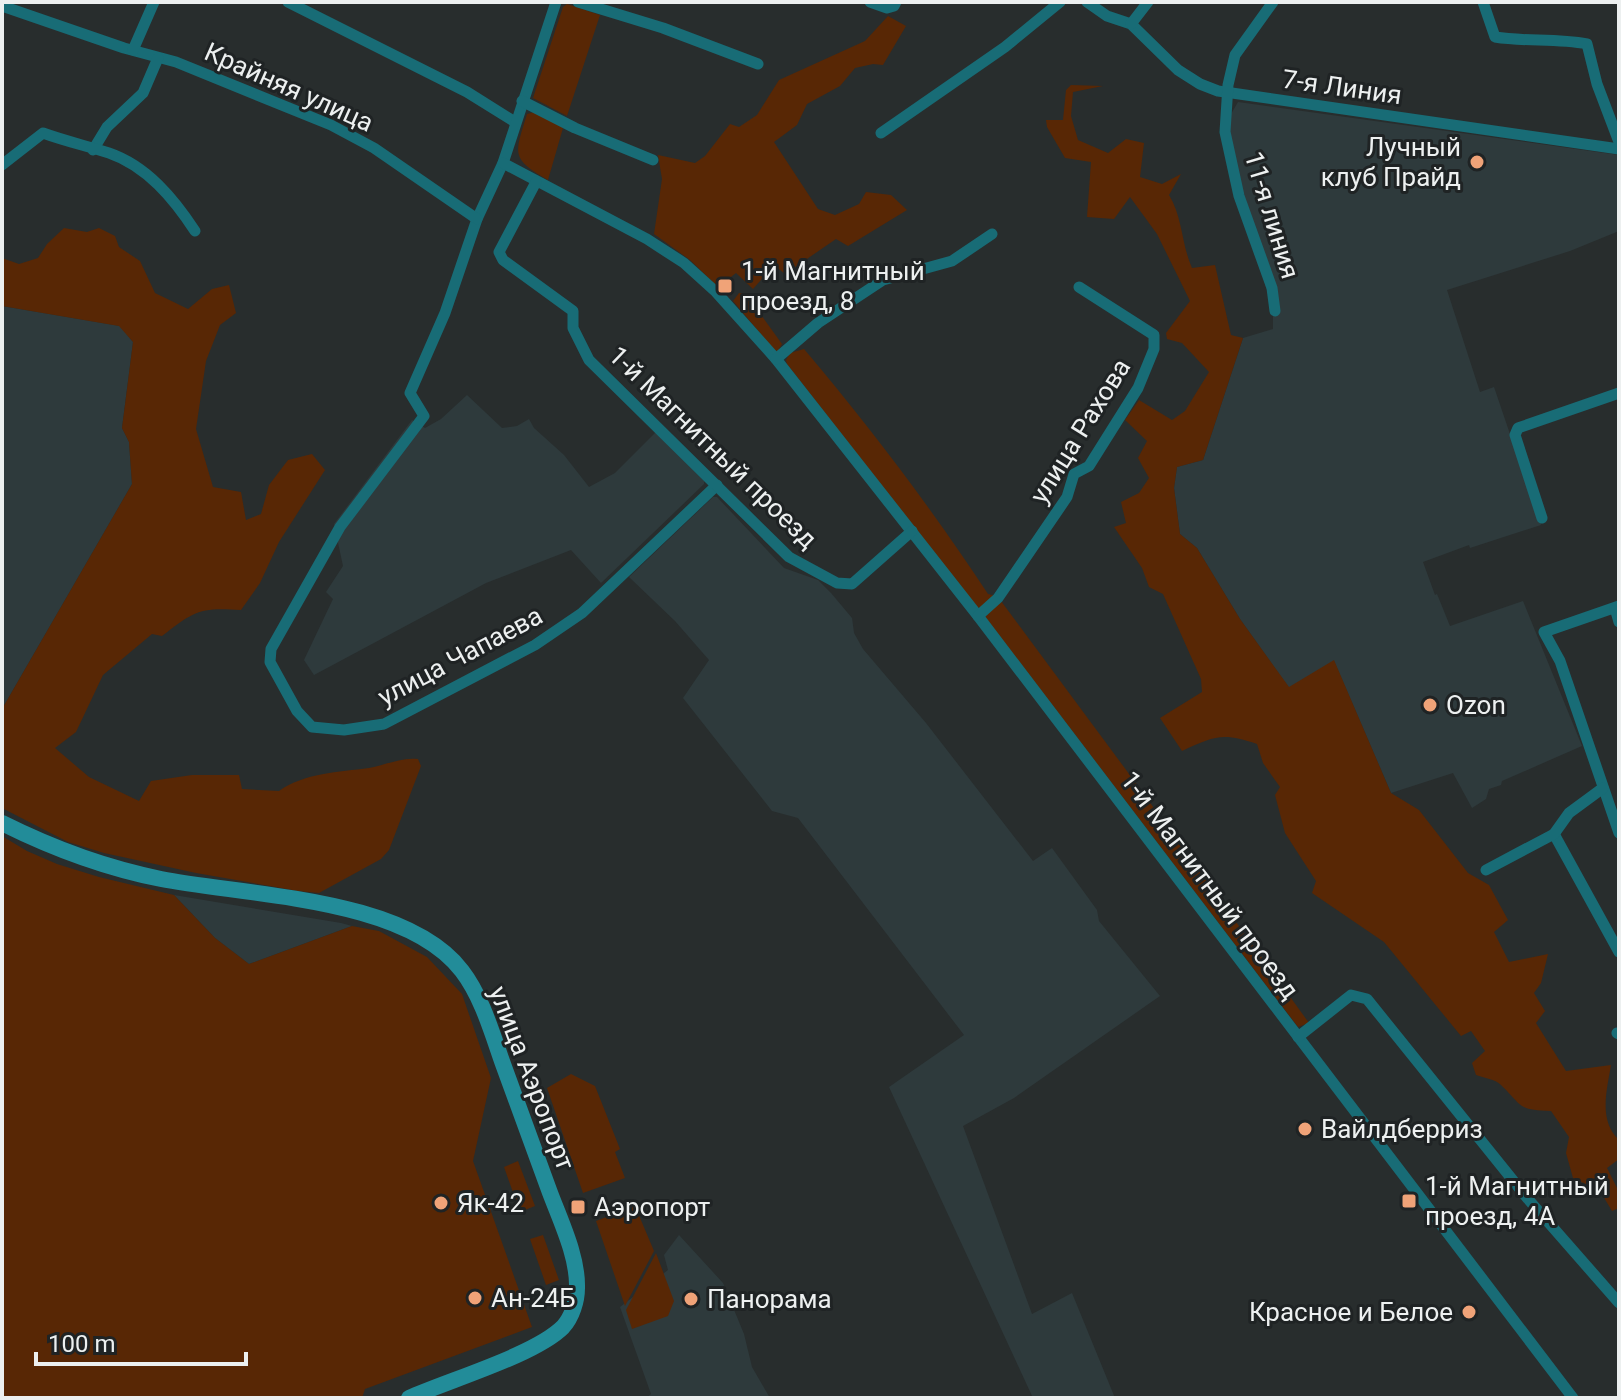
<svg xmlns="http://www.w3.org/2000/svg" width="1621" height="1400" viewBox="0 0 1621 1400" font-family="Roboto,sans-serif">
	<rect width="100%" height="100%" fill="#282d2d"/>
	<g fill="#2e3a3c">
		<polygon points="1238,102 1619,155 1619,231 1570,251 1447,290 1480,392 1494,387 1541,525 1470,548 1469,545 1423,562 1435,595 1437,594 1450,626 1523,601 1582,746 1502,781 1501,785 1489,789 1486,799 1472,808 1453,773 1391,793 1334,661 1289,688 1240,619 1197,548 1180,534 1174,488 1177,467 1203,460 1243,338 1273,329 1273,312 1231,163 1228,143 1231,114"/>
		<polygon points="2,306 120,326 133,342 122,428 129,442 132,484 2,709"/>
		<polygon points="467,395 502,428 517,426 529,419 534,428 564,455 589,487 615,473 656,432 704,481 704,484 601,583 571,550 486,583 314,675 304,660 333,599 326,592 343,566 334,524 412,420 425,428 441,419"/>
		<polygon points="713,497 717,497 784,568 818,580 831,593 852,618 854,633 863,649 926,723 1033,861 1052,848 1097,910 1099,921 1160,996 1014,1098 963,1126 1032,1314 1072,1293 1115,1398 1033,1398 889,1087 964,1035 798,818 772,811 683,698 709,660 675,621 629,577"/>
		<polygon points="174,895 341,923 352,926 249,964 215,938"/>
		<polygon points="679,1235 723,1283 744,1334 752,1367 770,1398 646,1398 651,1394 620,1307 668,1270 664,1255"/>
	</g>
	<g fill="#582705">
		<polygon points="567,4 600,15 567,116 533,98 563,7"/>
		<polygon points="888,16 906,26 883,65 873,64 855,68 840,86 807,104 797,125 774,142 818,209 835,215 859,204 866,192 891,195 907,210 848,246 836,239 785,274 774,265 753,289 736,273 718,287 690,260 654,234 662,179 658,155 695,163 705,156 730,124 739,127 757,115 779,80 865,41"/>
		<path d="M1071 85 1103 86 1073 92 1071 116 1078 140 1108 153 1126 139 1144 143 1140 177 1162 184 1181 174 1169 195C1183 218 1181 243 1192 268L1215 265 1231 335 1243 338 1203 460 1177 467 1174 488 1180 534 1197 548 1240 619 1289 687 1334 660 1391 793 1419 810 1468 873 1489 885 1508 920 1494 932 1509 962 1548 954 1541 983 1534 993 1545 1011 1536 1023 1566 1071 1611 1065C1607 1090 1598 1120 1619 1140V1159L1607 1168 1619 1192V1208L1612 1211 1600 1191 1573 1178 1566 1153 1569 1137 1551 1111C1517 1110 1523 1106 1501 1085 1495 1079 1484 1078 1476 1075L1472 1063 1485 1051 1471 1031 1461 1036 1384 942 1312 893 1316 881 1285 833 1275 795 1280 787 1263 763 1257 744C1223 732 1214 736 1182 751L1160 718 1202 692 1201 679 1163 594 1149 587 1142 568 1114 527 1126 523 1121 502 1139 493 1149 478 1138 458 1147 441 1125 420 1139 400 1172 420 1185 411 1209 372 1182 343 1167 339 1166 333 1190 301 1157 234 1130 197 1114 219 1087 217 1091 162 1065 158 1047 127 1046 120H1063L1066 90Z"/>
		<path d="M534 112 560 123 563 128 548 180C510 158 515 154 527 114Z"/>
		<path d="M64 228 87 232 99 228 115 236 119 247 140 261 155 293 188 309 212 289 229 285 236 313 220 325 206 361 196 429 213 487 241 492 246 520 261 514 269 485 288 460 312 454 325 470 279 542 260 583 241 610C200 607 194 611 162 636L152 634 103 675 76 732 55 748 89 777 139 801 151 781 192 775H239L242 789 279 791C304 773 339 772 369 768 386 765 401 757 418 759L421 766 389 850 381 859 319 893 298 891 196 873 104 853 68 842 2 808V709L132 484 129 442 122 428 133 342 119 326 2 306V258L19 264 38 258 47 244Z"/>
		<polygon points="739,293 746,294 782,344 778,351 774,350 733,301"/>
		<path d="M804 349C870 427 932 509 988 594L996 596 983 607 977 608 787 364 786 360 790 353Z"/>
		<polygon points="1001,601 1138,786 1309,1023 1298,1027 985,617"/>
		<polygon points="2,836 27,851 57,864 99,877 174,895 215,938 249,964 352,926 379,931 427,957 462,994 491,1078 473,1161 532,1327 365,1389 362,1398 2,1398"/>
		<polygon points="571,1074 595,1086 620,1149 615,1152 625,1178 583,1193 547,1088"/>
		<polygon points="518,1161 535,1206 520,1212 504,1167"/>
		<polygon points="635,1206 654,1251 625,1306 596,1221"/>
		<polygon points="543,1235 559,1280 546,1285 530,1239"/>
		<polygon points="656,1253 674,1301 668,1316 632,1329 626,1310"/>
	</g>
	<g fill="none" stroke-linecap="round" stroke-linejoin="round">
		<g stroke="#186c76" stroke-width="11">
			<polyline points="288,2 467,92 515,122"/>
			<polyline points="556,2 503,163 477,219 445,313 410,393 424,416 340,527 271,649 270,662 297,711 312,727 344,730 384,724 535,645 582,613 717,485"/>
			<polyline points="578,2 663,28 758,64"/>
			<polyline points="870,2 887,8 894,6 896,2"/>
			<polyline points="1087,2 1107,16 1131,24 1178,70 1200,84 1218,91 1619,149"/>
			<polyline points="1273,2 1235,55 1228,85 1225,132 1239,196 1272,288 1275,311"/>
			<path d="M1483 2 1495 37C1526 42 1556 38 1587 44L1597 84 1619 142"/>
			<polyline points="2,6 124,48 176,62 331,125 374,148 477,219"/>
			<polyline points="1131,24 1148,2"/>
			<polyline points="133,50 154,2"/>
			<polyline points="522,101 575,128 653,160"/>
			<polyline points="881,133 1005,47 1060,2"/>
			<polyline points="93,150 107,127 143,93 158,58"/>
			<polyline points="503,163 647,239 684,263 716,292 776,359 978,616 1573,1398"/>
			<path d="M2 165 43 133C65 141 87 146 109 153 147 166 174 199 195 231"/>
			<polyline points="536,182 499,252 503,260 573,311 573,328 589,360 789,557 837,583 852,584 912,531"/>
			<polyline points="776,359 818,323 883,280 952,261 992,234"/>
			<polyline points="1542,518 1515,435 1518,428 1619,393"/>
			<polyline points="1619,606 1544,632 1560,661 1619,833"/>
			<polyline points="1615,608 1619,622"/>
			<polyline points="978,616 998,598 1067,497 1074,474 1089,466 1138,388 1154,349 1154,335 1079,287"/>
			<polyline points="1554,834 1619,952"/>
			<polyline points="1486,870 1554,834 1569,813 1603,788"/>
			<polyline points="1617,1033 1619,1034"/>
			<polyline points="1298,1037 1351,995 1367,999 1528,1199 1619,1303"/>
		</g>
		<path stroke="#228c99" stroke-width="16" d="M2 823C52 848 106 868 161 879 247 896 406 897 462 971 482 997 492 1033 503 1064 518 1106 534 1148 549 1190 560 1220 578 1256 577 1288 577 1301 572 1317 563 1327 535 1355 449 1380 409 1398"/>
	</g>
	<g fill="#f0a378" stroke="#1f2324" stroke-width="3">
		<circle cx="1477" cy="162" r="8"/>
		<rect x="717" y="278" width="16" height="16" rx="4"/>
		<circle cx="1430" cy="705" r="8"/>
		<circle cx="1305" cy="1129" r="8"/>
		<rect x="1401" y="1193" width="16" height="16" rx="4"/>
		<circle cx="441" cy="1203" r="8"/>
		<rect x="570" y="1199" width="16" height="16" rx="4"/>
		<circle cx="475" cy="1298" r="8"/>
		<circle cx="691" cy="1299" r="8"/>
		<circle cx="1469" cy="1312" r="8"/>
	</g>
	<g text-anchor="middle" stroke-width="6" stroke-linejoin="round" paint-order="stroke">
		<g font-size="26" fill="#edf0f0" stroke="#1f2324">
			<text transform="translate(289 87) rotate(24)" y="9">Крайняя улица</text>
			<text transform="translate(1342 87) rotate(8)" y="9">7-я Линия</text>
			<text transform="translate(1272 215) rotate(73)" y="9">11-я линия</text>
			<text transform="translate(1080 431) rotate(-58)" y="9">улица Рахова</text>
			<text transform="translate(713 447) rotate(44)" y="9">1-й Магнитный проезд</text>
			<text transform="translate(460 656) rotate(-28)" y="9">улица Чапаева</text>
			<text transform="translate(1210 885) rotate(53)" y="9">1-й Магнитный проезд</text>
			<text transform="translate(532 1078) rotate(69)" y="9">улица Аэропорт</text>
		</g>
		<g font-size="26" fill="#edf0f0" stroke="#1f2324" text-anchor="start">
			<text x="1461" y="156" text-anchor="end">Лучный<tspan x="1461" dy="30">клуб Прайд</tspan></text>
			<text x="741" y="280">1-й Магнитный<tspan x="741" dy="30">проезд, 8</tspan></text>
			<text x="1446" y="714">Ozon</text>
			<text x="1321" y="1138">Вайлдберриз</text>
			<text x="1425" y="1195">1-й Магнитный<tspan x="1425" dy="30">проезд, 4А</tspan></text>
			<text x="457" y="1212">Як-42</text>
			<text x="594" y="1216">Аэропорт</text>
			<text x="491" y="1307">Ан-24Б</text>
			<text x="707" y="1308">Панорама</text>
			<text x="1453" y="1321" text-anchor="end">Красное и Белое</text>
		</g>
	</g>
	<rect width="1621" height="1400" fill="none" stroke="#edf0f0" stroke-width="8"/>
	<path d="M36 1352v12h210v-12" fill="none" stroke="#edf0f0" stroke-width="4"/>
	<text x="48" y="1352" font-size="24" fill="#edf0f0" stroke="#1f2324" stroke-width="6" paint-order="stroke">100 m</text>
</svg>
